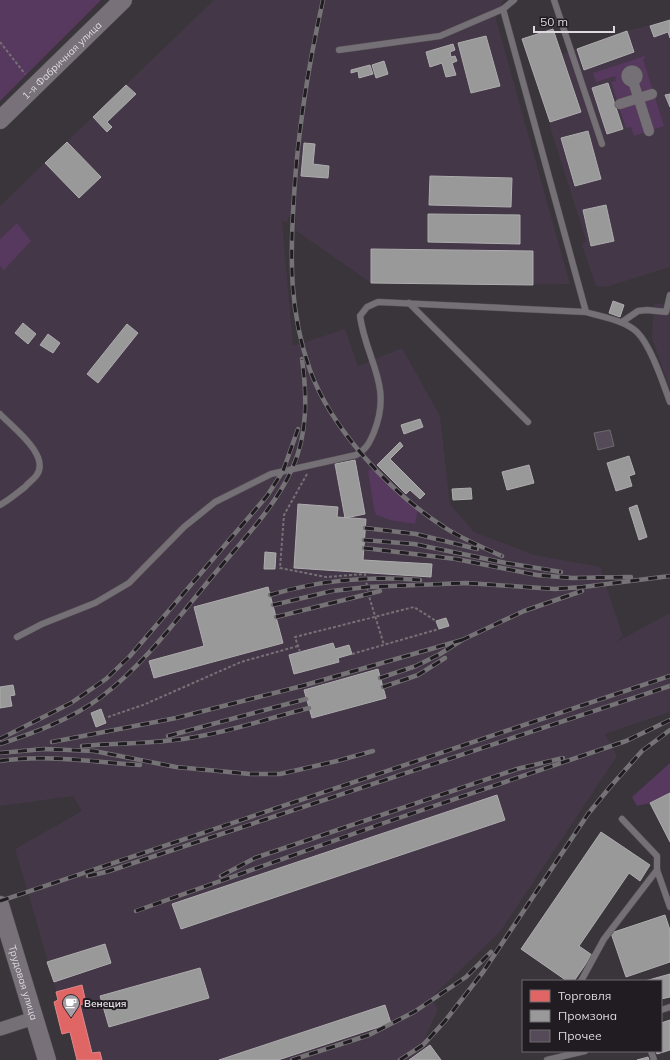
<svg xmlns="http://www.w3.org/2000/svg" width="670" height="1060" viewBox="0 0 670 1060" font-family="Mulish,sans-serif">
	<rect width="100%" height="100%" fill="#3a353b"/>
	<g fill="#443747">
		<polygon points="214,0 503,0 496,19 570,284 371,283 295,230 296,218 288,217 287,223 282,220 293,346 345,329 358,366 402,348 440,416 450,504 474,532 534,555 601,567 601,571 623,636 616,642 670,613 670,712 605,734 617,756 500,932 431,998 438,1009 425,1038 441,1060 77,1060 70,1032 62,1034 54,1002 58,1000 54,982 15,849 82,811 73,796 0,806 0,206"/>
		<polygon points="670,20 670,267 606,287 596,286 582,245 586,240 550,127 550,122 522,39 553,29 562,54 627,31"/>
		<polygon points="654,303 670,305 670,389 652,338"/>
	</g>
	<g fill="#57385e">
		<polygon points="0,0 101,0 0,101"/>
		<polygon points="645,56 645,58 643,59 664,126 634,136 631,127 626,128 611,82 616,81 615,76 596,82 593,73"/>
		<polygon points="17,223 31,241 4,270 0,266 0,239"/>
		<polygon points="371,469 374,470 418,510 415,524 390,520 376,515 374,509 368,471"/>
		<polygon points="670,763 670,793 650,803 637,806 632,797"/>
	</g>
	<polygon fill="#e06666" stroke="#e0888b" points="82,985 86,1003 80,1005 92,1053 100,1052 102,1060 77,1060 70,1032 62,1034 54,1002 58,1000 56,992"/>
	<g fill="#999" stroke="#aeacae">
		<polygon points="670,20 670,38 668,32 654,37 650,26"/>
		<polygon points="553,29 581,112 550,122 522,39"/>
		<polygon points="627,31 634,52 584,70 577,49"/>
		<polygon points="486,36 500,86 471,93 458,43"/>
		<polygon points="453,44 455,50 450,52 451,57 455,56 457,61 452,63 456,75 446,77 442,63 430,67 426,52"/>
		<polygon points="384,61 388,74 376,78 372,65"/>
		<polygon points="370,65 373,74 359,78 358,71 351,73 351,70"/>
		<polygon points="608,83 623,129 607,134 592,88"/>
		<polygon points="126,85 136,94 107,122 112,127 107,132 93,117"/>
		<polygon points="670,94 670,107 665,95"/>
		<polygon points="588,131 601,179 575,186 561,138"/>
		<polygon points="67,142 101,177 79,198 45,163"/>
		<polygon points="304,143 315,144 313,164 329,166 328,178 301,176"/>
		<polygon points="430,176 512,178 511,207 429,205"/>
		<polygon points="606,205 614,241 591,246 583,210"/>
		<polygon points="428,214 520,215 520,244 428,242"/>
		<polygon points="371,249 533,251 533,285 371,283"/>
		<polygon points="613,301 624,305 620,317 609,313"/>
		<polygon points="23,323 36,334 28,344 15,333"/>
		<polygon points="127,324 138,333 98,383 87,374"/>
		<polygon points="48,334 60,343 53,353 40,345"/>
		<polygon points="420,419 423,427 404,434 401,425"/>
		<polygon points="400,442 403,446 390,459 425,494 420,499 410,490 406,494 377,465"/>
		<polygon points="629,456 635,474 629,476 632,486 616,491 607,463"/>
		<polygon points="355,460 365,514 345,518 335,464"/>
		<polygon points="529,465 534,483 507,490 502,472"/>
		<polygon points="471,488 472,499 453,500 452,489"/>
		<polygon points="298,504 338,507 337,517 366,519 363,560 432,564 431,577 294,568"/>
		<polygon points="637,505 647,537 639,540 629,508"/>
		<polygon points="265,552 276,553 275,569 264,569"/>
		<polygon points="268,587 283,643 154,678 149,661 204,646 194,607"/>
		<polygon points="446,618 449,626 439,629 436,621"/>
		<polygon points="333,643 335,649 349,645 352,654 338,658 339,662 294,674 289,655"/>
		<polygon points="378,669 386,698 312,718 304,690"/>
		<polygon points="13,685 15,695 10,696 12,706 0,708 0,687"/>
		<polygon points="101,709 106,723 96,727 91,713"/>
		<polygon points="670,793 670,842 650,803"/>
		<polygon points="497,795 505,820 181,929 172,904"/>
		<polygon points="601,832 650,865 640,881 629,873 579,946 592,955 574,981 567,981 521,949"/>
		<polygon points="665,915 670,930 670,962 626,977 611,933"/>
		<polygon points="105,944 111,963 54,982 47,962"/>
		<polygon points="200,968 209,998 109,1027 100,996"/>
		<polygon points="670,974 670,997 661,999 661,981 645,981"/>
		<polygon points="385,1005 391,1023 278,1060 219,1060"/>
		<polygon points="670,1020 670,1050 657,1054 656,1051 661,1051 661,1023"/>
		<polygon points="430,1045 441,1060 409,1060"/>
		<polygon points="648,1057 649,1060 637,1060"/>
	</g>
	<polygon fill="#554a58" stroke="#6f6a6f" points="610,430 614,446 598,450 594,433"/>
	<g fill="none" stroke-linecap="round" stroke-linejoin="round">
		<defs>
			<g id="service">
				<polyline points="554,0 602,144"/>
				<polyline points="339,50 440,36 503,9 514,0"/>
				<polyline points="409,303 528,422"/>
				<path d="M586 312C602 317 624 320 637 332 651 346 663 383 670 402"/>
				<polyline points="622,322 638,311 647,310 666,312 670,295"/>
				<path d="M0 414C12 427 52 456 36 476 33 480 28 483 25 487 17 493 9 500 0 505"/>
				<path d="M17 637 42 624 95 603 129 583 184 527 215 502 271 474 356 455C366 450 370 442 374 432 393 385 366 360 360 316L367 307 378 302 586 312 503 9"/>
				<polyline points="622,819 657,856 657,870 670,907"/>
				<polyline points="581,981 604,939 657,870"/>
				<polyline points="661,1010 670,1007"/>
				<polyline points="651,1051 654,1060"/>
				<polyline points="547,1060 585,1051"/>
			</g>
			<g id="pedestrian">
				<circle cx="632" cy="76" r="5.5"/>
				<polyline points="633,81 649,131"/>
				<polyline points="620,104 652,94"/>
			</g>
			<polyline id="minor" points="0,1029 34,1018"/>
			<g id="secondary">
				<path id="s1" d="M0 120 123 0"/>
				<path id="s2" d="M0 905 47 1060"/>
			</g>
		</defs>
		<use href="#service" stroke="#575258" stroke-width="7"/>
		<use href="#pedestrian" stroke="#575258" stroke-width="11"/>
		<use href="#minor" stroke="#575258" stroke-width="14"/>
		<use href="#secondary" stroke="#575258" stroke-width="19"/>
		<g stroke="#767176" stroke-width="2" stroke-dasharray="3 2" stroke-linecap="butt">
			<polyline points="0,42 25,74"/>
			<polyline points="307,474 284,515 280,568 326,577 365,574 368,593 384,645"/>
			<polyline points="300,652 295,637 414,607 436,621"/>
			<polyline points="352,654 439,629"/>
			<polyline points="108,717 143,705 241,662 298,646"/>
		</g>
		<use href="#service" stroke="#757075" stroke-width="6"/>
		<use href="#pedestrian" stroke="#757075" stroke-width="10"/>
		<use href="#minor" stroke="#757075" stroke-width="13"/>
		<use href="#secondary" stroke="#78717a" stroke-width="18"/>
		<defs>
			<g id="rail">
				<path d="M323 0C308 67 298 128 294 196 290 258 289 311 310 370 331 429 392 494 444 527 462 539 482 547 502 556"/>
				<polyline points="365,528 416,534 477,549"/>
				<polyline points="364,540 414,544 506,563 561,572"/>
				<polyline points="364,548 456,559 537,575 572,578 631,577"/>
				<path d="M270 595C321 580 367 576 420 580"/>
				<polyline points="273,605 332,591 367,587 466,583 555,589 583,587 670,576"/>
				<polyline points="276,617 380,591"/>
				<polyline points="380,678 416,666 440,654 462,640 524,611 582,591"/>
				<polyline points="383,687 418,675 445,658"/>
				<polyline points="168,736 306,699"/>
				<polyline points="0,739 71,703 106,679 130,656 267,496 283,471 298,429"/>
				<polyline points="52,742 176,718 302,686 462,640"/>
				<path d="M0 744C34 733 72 719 101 697 144 665 177 619 211 578 239 544 274 509 292 469 308 434 307 395 302 359"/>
				<path d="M82 746C118 743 154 744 189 738 230 732 269 718 309 708"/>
				<polyline points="0,753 44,749 94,751 176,767 250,774 280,774 337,761 373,751"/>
				<path d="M0 761C45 754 94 762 140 765"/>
				<polyline points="88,876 106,872 670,686"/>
				<polyline points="221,876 255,858 517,769 563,758"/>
				<polyline points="0,901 670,676"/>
				<polyline points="136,911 384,823 626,741 670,720"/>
				<polyline points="292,1060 369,1035 414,1012 466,977 491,952"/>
				<polyline points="400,1060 423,1045 445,1021 483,972 588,814 610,787 642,751 670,730"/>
			</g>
		</defs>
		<use href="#rail" stroke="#767377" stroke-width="4.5"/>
		<use href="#rail" stroke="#211c21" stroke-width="3" stroke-dasharray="9" stroke-linecap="butt"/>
	</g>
	<defs>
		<symbol id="cafe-pin" viewBox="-11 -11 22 30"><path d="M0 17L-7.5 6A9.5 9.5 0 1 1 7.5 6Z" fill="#a5a0a6" stroke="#211c21"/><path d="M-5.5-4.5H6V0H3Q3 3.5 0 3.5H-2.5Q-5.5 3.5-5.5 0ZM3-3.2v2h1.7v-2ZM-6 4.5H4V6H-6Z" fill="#fff"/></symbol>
	</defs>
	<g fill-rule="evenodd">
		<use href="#cafe-pin" x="61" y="993" width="20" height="27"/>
	</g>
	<g text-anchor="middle" stroke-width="4" stroke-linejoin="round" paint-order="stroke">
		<g font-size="10" fill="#dfd9e0" stroke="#211c21">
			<text dy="4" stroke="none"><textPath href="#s1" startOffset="86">1-я Фабричная улица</textPath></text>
			<text dy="4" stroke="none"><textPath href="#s2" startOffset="81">Трудовая улица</textPath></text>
		</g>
		<g font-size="10" font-weight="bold" fill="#dfd9e0" stroke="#211c21" text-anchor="start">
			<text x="84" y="1007">Венеция</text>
		</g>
	</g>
	<rect x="522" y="980" width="140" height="72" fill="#211c21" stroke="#6d686d"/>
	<rect x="530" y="990" width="20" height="12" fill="#e06666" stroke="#6d686d"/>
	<text x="558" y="1000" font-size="12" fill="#dfd9e0">Торговля</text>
	<rect x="530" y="1010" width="20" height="12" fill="#999999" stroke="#6d686d"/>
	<text x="558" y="1020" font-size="12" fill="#dfd9e0">Промзона</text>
	<rect x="530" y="1030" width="20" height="12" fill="#554a58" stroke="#6d686d"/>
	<text x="558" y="1040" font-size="12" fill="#dfd9e0">Прочее</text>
	<path d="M534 26v6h80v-6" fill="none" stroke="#dfd9e0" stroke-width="2"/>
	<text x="540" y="26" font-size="12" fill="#dfd9e0" stroke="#211c21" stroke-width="3" paint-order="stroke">50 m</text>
</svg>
